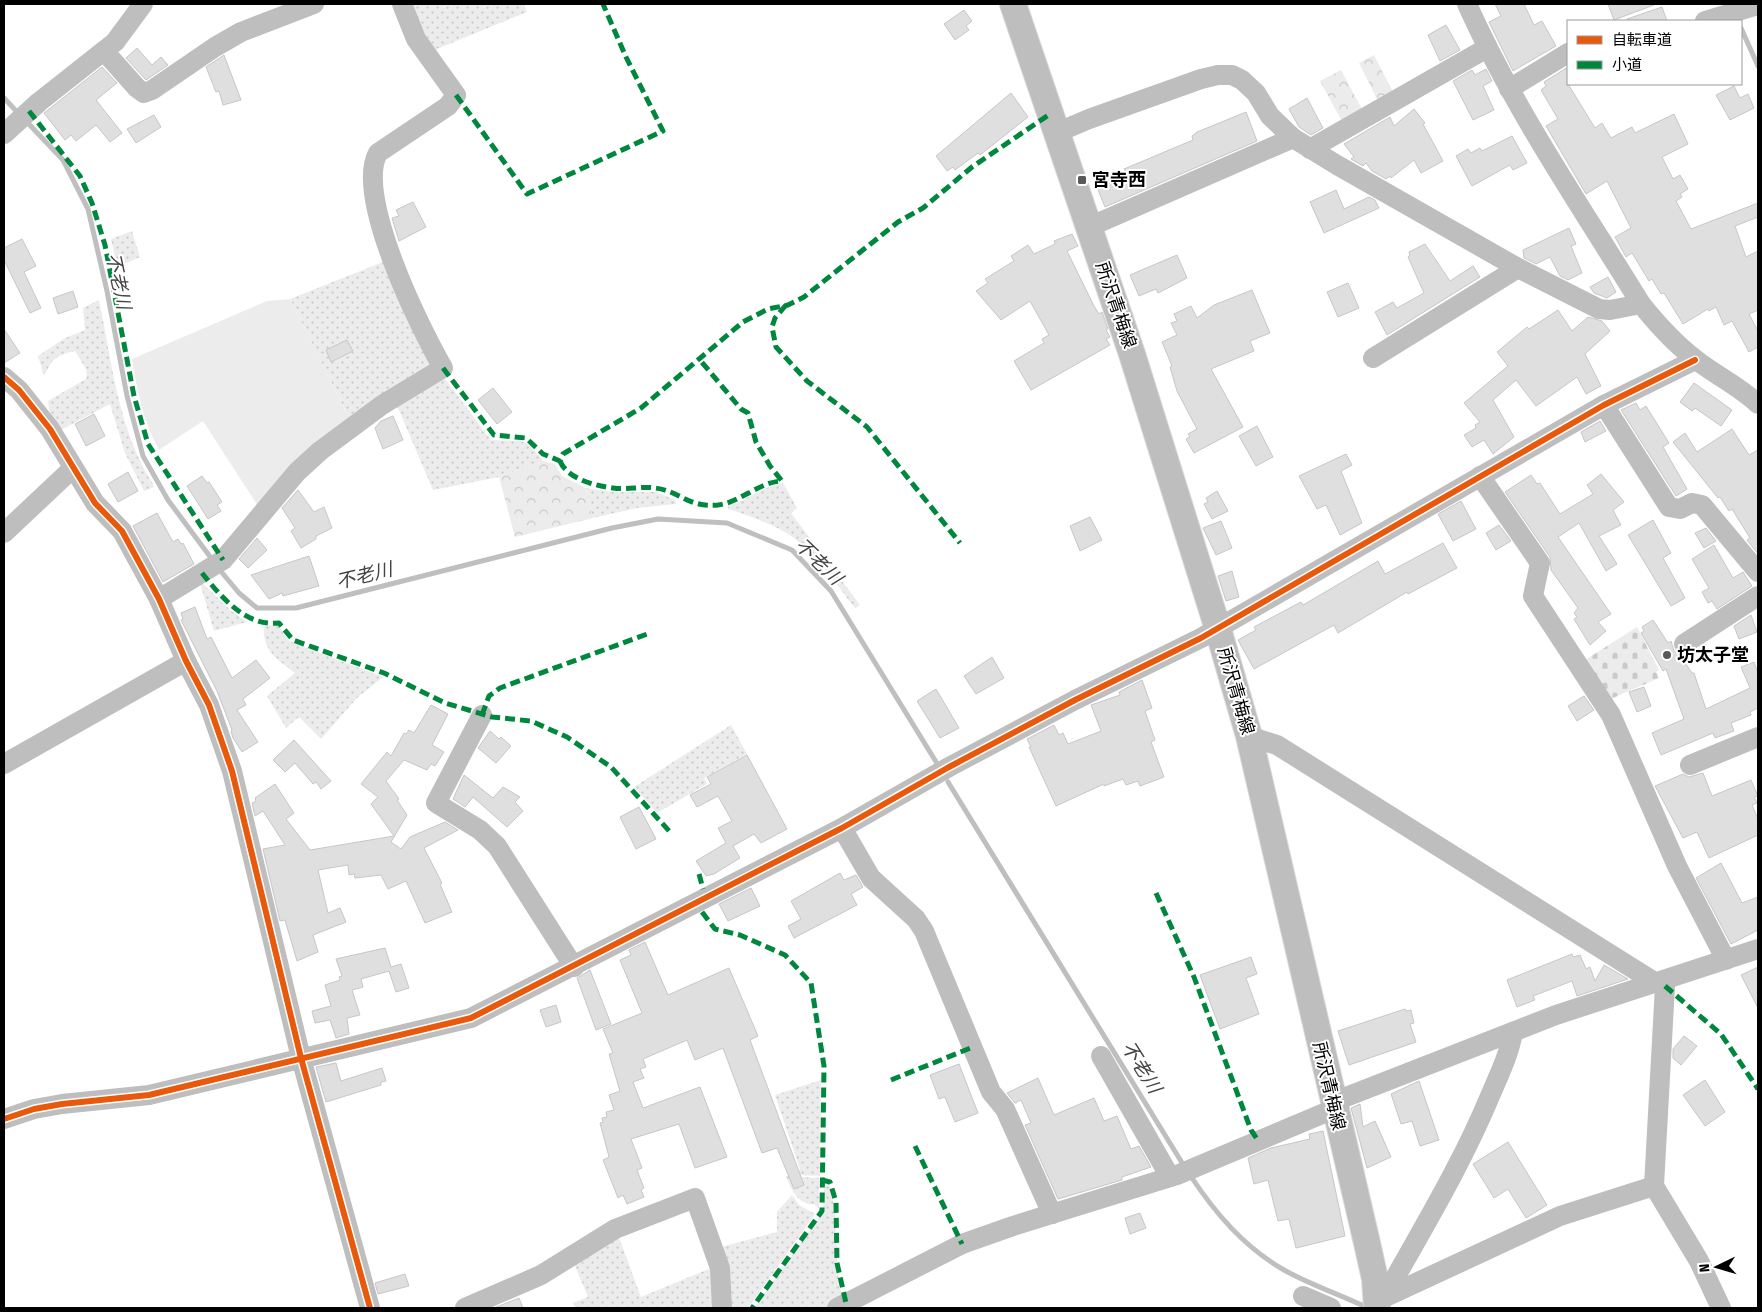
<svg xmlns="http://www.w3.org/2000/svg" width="1762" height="1312" viewBox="0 0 1762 1312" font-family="'Fira Sans Condensed','Noto Sans JP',sans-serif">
	<defs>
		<pattern id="grass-dots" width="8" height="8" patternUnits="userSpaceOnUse" patternTransform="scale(1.25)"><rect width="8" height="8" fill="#ececec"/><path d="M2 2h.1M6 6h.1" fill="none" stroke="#c9c9c9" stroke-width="1.8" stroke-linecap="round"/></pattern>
		<pattern id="forest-crowns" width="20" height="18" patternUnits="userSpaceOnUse" patternTransform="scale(1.25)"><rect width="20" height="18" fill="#ececec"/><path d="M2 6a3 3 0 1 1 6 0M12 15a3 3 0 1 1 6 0" fill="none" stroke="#c9c9c9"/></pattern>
		<pattern id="cemetery-stones" width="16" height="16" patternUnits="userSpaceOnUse" patternTransform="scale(1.25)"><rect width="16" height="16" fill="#ececec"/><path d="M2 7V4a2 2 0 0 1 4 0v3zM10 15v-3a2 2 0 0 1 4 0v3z" fill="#c9c9c9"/></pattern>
	</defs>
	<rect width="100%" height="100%" fill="#fff"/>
	<g fill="url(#grass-dots)">
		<polygon points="404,4 524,4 527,12 427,53"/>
		<polygon points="132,231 140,257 117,267 111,239"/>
		<polygon points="383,262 431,358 431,368 350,420 290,299"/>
		<path d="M99 300C112 362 118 430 153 484L154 487 144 491 125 453 110 404 61 430 50 415 48 401 84 380 87 377 86 369 75 351C55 356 53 358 44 376L38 356 65 338 85 330 83 308Z"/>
		<polygon points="443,376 491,440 521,441 530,445 543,461 499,477 433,490 395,401"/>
		<path d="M783 483 797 508 791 513 860 605 855 608C836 584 818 557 794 538 778 526 748 515 728 509V505C747 501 763 486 783 483Z"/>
		<polygon points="586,488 612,492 656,492 675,500 676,504 637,508 593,518"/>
		<polygon points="199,580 230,610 247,622 214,631"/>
		<path d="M278 625 289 641 383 677 357 698 321 739 299 717 286 728 267 696 295 673C278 659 262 652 264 626Z"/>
		<polygon points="731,725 747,754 704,778 707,784 657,813 634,787"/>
		<polygon points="821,1080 820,1176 798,1175 795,1174 800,1169 775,1095"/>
		<path d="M786 1176 819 1178V1208L814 1204C799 1206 790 1188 786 1176Z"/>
		<path d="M824 1181 829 1183C841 1221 832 1259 843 1299L825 1308H754L823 1212Z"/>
		<polygon points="792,1195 799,1205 815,1214 748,1308 729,1308 721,1247 777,1232 777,1212"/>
		<polygon points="617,1232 641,1297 711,1268 714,1308 575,1308 573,1303 588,1297 572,1259"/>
	</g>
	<g fill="url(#forest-crowns)">
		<polygon points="1374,55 1394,94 1379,103 1359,63"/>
		<polygon points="1341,70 1363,111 1343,123 1320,81"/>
		<polygon points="543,461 555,464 562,476 586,488 593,518 515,537 499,477"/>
	</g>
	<polygon fill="url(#cemetery-stones)" points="1637,627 1659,670 1656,672 1659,678 1606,701 1582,662"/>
	<path fill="#ececec" d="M290 299 350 420 258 506 203 421 159 450C143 421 137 391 132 359L267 301Z"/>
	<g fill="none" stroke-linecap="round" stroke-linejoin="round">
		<g stroke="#bfbfbf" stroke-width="5">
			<polyline points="1741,28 1758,66"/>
			<polyline points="4,98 19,114"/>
			<polyline points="25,120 63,160 88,209 107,291 127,396 143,456 168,500 214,562"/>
			<polyline points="219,569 239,593 257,608 296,608 612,528 658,519 727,523 792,550 831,591 938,765"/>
			<polyline points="948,782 1184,1166"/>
			<path d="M1190 1175C1215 1213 1244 1247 1284 1270 1311 1285 1341 1295 1368 1308"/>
		</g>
	</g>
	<g fill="#dfdfdf" stroke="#c7c7c7">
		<polygon points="1495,4 1524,4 1534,25 1542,21 1556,46 1513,71 1489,22 1501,16"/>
		<polygon points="1608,4 1654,4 1654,5 1614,20"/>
		<polygon points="1662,7 1667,21 1628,21 1627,19"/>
		<polygon points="964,10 972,21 966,26 969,30 955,40 944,24"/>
		<polygon points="1446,25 1460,50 1440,61 1428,35"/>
		<polygon points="137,48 152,65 161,57 168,65 146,80 126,58"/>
		<polygon points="224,55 241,100 223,105 219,91 216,92 206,67"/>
		<polygon points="102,67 117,83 96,100 122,133 110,142 96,125 76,141 71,135 65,140 44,113"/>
		<polygon points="1568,67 1568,84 1595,128 1602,123 1611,138 1632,127 1635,133 1674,114 1688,144 1662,157 1673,179 1680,175 1688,189 1680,194 1682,197 1676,201 1691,229 1758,203 1758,217 1735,226 1746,257 1758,251 1758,310 1749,314 1758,331 1758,347 1749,352 1732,321 1724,325 1716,307 1709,311 1708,309 1683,324 1664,293 1661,294 1652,279 1649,281 1632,253 1626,257 1615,237 1631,228 1607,181 1586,194 1546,126 1558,119 1541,90 1546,86 1544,82"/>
		<polygon points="1486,69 1492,81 1483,86 1494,110 1473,120 1453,81 1472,70 1475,75"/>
		<polygon points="1734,86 1740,98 1748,94 1754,108 1730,120 1716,95"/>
		<polygon points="1011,93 1028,117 980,155 978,153 955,170 953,167 947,171 936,156"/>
		<polygon points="1307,98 1323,128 1311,135 1299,127 1289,109"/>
		<polygon points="1414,109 1425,123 1423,124 1443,161 1421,173 1414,160 1391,178 1390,176 1386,179 1372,171 1366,163 1363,166 1351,159 1354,157 1344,144 1390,117 1394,126"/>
		<polygon points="1246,112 1257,141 1105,207 1096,185 1126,172 1124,169 1193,140 1192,136 1197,132"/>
		<polygon points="154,115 161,127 136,143 127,129"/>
		<polygon points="1512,136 1527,163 1513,170 1510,165 1472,186 1456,156 1468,149 1471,153 1480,148 1482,151"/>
		<polygon points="1336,190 1344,209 1369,197 1375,200 1379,208 1324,233 1310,202"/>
		<polygon points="413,202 426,227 399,241 392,218 399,216 396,210"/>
		<polygon points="1569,228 1576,244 1571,246 1582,273 1568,280 1560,276 1550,257 1536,264 1524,258 1523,250"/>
		<polygon points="1072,234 1078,246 1067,251 1094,306 1099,314 1102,312 1108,329 1106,330 1110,337 1106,339 1110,345 1031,390 1014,361 1044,343 1042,339 1049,335 1030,301 1001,320 976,291 988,283 985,279 1014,261 1011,256 1028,245 1034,254 1055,244 1054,241"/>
		<polygon points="22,239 36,266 24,272 41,308 30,313 4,260 4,248"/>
		<polygon points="1425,244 1450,281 1473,266 1480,277 1387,335 1375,312 1393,302 1397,308 1424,293 1408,257 1410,255 1409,252"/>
		<polygon points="1177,255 1187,278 1158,293 1156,289 1139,296 1130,275"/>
		<polygon points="1608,277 1616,292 1607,298 1594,293 1590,287"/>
		<polygon points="1348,283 1359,308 1338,317 1327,292"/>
		<polygon points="1252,290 1270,333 1250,341 1254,351 1211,369 1243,427 1194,453 1186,439 1190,437 1188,434 1197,429 1177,391 1170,367 1172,366 1162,342 1177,335 1171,323 1177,321 1174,314 1191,306 1197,318 1214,305"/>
		<polygon points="73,291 78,307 58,314 53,298"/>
		<polygon points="1558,310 1572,331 1588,317 1602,321 1610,331 1585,354 1601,386 1586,394 1577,377 1536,406 1516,380 1493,400 1514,437 1493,454 1484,440 1472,447 1464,435 1476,428 1475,425 1480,422 1464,403 1508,366 1497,352 1527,327 1529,329"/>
		<polygon points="4,329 20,353 4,363"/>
		<polygon points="347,340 353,351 331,362 326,350"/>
		<polygon points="1694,383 1732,410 1721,426 1695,408 1692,411 1680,402"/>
		<polygon points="493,388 512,412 497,424 478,400"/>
		<polygon points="1636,403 1640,410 1646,406 1669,443 1663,447 1687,489 1676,496 1621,410"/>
		<polygon points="94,414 105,436 86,446 75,424"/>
		<polygon points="393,416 403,440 383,449 375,428 381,421"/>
		<polygon points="1600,421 1606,431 1585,442 1581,432"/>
		<polygon points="1257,426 1273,457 1256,466 1239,436"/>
		<polygon points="1732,429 1749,455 1758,450 1758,554 1747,540 1750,538 1732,509 1729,511 1720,497 1718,498 1673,442 1685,433 1697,452"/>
		<polygon points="1346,454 1352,465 1341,471 1362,523 1340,535 1326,505 1317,509 1299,476"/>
		<polygon points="128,472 138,491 118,502 108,484"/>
		<polygon points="1601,474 1624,502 1613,510 1621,525 1599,536 1617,564 1606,571 1579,523 1558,537 1611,614 1598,622 1606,631 1590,645 1574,619 1577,617 1574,613 1578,608 1551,570 1550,557 1505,492 1531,475 1537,484 1540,483 1560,514 1593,494 1587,485"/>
		<polygon points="202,476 207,483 209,482 222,502 217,505 221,511 208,519 187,486"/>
		<polygon points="298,490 314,512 324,507 332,528 316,536 316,539 301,548 291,531 295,528 282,508"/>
		<polygon points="1217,491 1228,511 1212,519 1204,504 1208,502 1206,498"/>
		<polygon points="1461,501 1476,529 1453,541 1438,514"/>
		<polygon points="157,513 173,542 178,539 181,544 183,543 194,564 163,582 133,526"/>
		<polygon points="1090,517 1102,540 1080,551 1070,526"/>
		<polygon points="1653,520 1671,553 1663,558 1685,598 1671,606 1628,535"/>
		<polygon points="1221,521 1232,548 1216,555 1203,528"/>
		<polygon points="1499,525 1511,541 1496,550 1486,533"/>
		<polygon points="1706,528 1716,541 1704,548 1695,533"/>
		<polygon points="257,538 267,550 248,568 239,559"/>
		<polygon points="1443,543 1457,568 1408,594 1407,592 1338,633 1334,625 1254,669 1238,640 1256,630 1254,627 1301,602 1303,605 1378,561 1385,574"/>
		<polygon points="1714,545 1733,578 1743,572 1752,586 1717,609 1712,601 1708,603 1702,592 1709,588 1692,559"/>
		<polygon points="309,556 319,586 283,596 282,593 269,599 251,575"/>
		<polygon points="1232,571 1239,597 1226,601 1218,576"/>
		<polygon points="195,607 207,639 211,637 232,678 256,660 270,678 243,699 246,705 237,710 258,742 242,752 233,738 231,731 232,730 217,691 181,620 183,619 181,613"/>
		<polygon points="1751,615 1757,632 1739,639 1734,626"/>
		<polygon points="1653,620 1668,643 1671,641 1674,651 1680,655 1692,673 1694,673 1706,709 1750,688 1741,667 1754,662 1758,673 1758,708 1750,712 1751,715 1731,723 1734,731 1715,738 1713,733 1661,755 1652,733 1684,719 1666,669 1663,671 1641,633 1644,631 1642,627"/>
		<polygon points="992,657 1004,678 976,694 964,676"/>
		<polygon points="1142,680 1152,708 1145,711 1155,740 1151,742 1164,777 1140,786 1138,781 1126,785 1123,779 1104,786 1104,784 1056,806 1029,747 1031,747 1027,739 1054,725 1059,735 1063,733 1068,744 1101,731 1091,705 1120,695 1119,692"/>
		<polygon points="1644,687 1651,706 1637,712 1629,692"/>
		<polygon points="936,689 959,728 940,738 917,701"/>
		<polygon points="1584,696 1594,710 1577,721 1568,706"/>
		<polygon points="431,705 448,714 432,745 444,752 435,766 431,764 427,770 404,760 386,781 399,799 397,800 407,815 391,842 401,849 410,837 445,822 458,830 424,848 442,883 440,884 452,912 425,923 406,881 388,889 381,875 355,878 354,874 349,875 348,865 318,870 328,913 340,908 346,922 313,935 318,952 297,961 285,920 280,921 263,849 285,845 263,811 255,816 252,803 256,801 255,798 275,784 294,813 286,819 310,850 394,836 371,804 378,797 361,784 387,752 391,756 404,733 406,734 409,730 414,733"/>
		<polygon points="490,731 499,739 501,737 511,746 496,763 478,748"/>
		<polygon points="294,740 331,781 321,789 316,782 313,784 295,763 285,772 273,760"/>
		<polygon points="747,755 787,829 761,843 754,834 733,846 740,858 714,874 706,876 696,861 726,843 718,828 732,821 718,796 697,807 690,795 711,784 707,777"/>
		<polygon points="1703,773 1712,796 1751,780 1758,796 1754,797 1757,803 1752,805 1758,819 1758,835 1709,858 1697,832 1683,838 1655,786 1683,774 1689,777"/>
		<polygon points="464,775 493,798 503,787 520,797 515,802 523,811 507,827 473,797 465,807 453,799"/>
		<polygon points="639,807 656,839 636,849 620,817"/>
		<polygon points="1721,863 1742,903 1758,897 1758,930 1731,944 1696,878"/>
		<polygon points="840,873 844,880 856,875 863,887 851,894 857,905 794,938 788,926 801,919 791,901"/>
		<polygon points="751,888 760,906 728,921 719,904"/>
		<polygon points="645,942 668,995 729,968 758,1036 750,1040 804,1185 794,1189 777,1148 762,1153 723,1048 695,1060 687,1040 643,1059 646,1067 640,1069 644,1078 633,1082 643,1108 700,1087 727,1157 695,1168 679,1124 631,1139 642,1168 637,1170 644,1188 641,1190 644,1197 627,1204 623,1195 618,1198 603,1160 609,1157 600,1123 603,1122 602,1118 607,1117 606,1112 614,1110 609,1095 620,1091 609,1054 613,1053 603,1029 642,1013 620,960 631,955 629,950"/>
		<polygon points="385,948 391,967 401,964 409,988 396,992 389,971 361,979 363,987 352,990 360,1015 347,1018 349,1034 336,1038 330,1020 315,1023 312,1011 331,1006 325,985 340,980 339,977 342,976 336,959"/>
		<polygon points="1572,954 1573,957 1580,955 1586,969 1590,967 1595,981 1604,965 1628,979 1577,996 1572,981 1533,996 1535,1000 1517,1007 1507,980"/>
		<polygon points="1251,957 1257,974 1246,978 1259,1014 1220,1029 1200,975"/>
		<polygon points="1758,967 1758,1008 1741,975"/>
		<polygon points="590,970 611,1024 596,1030 577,978"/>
		<polygon points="556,1005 561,1022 546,1027 540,1010"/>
		<polygon points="1405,1009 1406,1011 1411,1010 1414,1023 1410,1024 1416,1042 1349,1065 1338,1031"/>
		<polygon points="1684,1036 1697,1046 1681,1065 1673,1058 1673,1049"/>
		<polygon points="336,1063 341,1081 382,1068 386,1081 381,1082 381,1085 326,1102 316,1067"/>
		<polygon points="959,1064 978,1113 955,1122 945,1097 939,1099 930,1075"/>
		<polygon points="1038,1078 1054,1115 1094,1098 1104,1121 1117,1116 1131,1149 1139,1146 1151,1167 1122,1177 1122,1180 1058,1199 1025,1125 1031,1123 1021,1100 1015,1103 1007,1093"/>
		<polygon points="1705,1080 1725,1112 1705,1126 1683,1095"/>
		<polygon points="1419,1081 1439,1140 1420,1146 1412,1121 1401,1124 1391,1094"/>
		<polygon points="1360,1104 1363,1127 1375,1121 1391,1157 1367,1168 1351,1108"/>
		<polygon points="1323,1131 1345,1236 1296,1248 1289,1219 1278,1221 1268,1180 1254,1184 1248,1158 1271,1148 1310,1139 1309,1134"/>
		<polygon points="1508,1142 1547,1205 1526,1218 1508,1189 1494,1198 1473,1164"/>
		<polygon points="1140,1213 1146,1228 1130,1234 1125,1218"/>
		<polygon points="405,1274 409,1286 378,1294 375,1283"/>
		<polygon points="519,1298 523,1308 494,1308"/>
	</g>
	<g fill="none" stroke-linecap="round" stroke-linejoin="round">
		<defs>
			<polyline id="major" points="1013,4 1132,354 1218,629 1249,736 1367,1243 1375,1279 1377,1308"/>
		</defs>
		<use href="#major" stroke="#dbdbdb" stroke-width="28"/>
		<g stroke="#bebebe" stroke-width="20">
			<path d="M1467 4C1514 109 1580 205 1641 304 1657 324 1674 343 1695 359 1715 375 1739 386 1758 404"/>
			<polyline points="1705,21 1758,5"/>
			<polyline points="104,51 137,88 144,93 152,90 215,47 241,32 314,4"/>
			<polyline points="1509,89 1568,53"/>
			<polyline points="1056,133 1089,119 1201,79 1218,75 1232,75 1242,80 1256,93 1270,116 1293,138 1337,165 1518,268 1599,309 1610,310 1641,304"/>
			<polyline points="4,134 39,102 115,42 143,4"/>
			<polyline points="1310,149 1487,48"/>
			<polyline points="1089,227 1293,138"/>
			<polyline points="1373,358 1518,268"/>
			<polyline points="4,377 19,390 50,429 95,503 122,531 159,599 186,661 209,705 232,771 301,1058 370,1308"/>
			<polyline points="1604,405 1669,507 1680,509 1692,503 1702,505 1758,572"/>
			<polyline points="1480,476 1540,563 1533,596 1611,715 1677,866 1726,960"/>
			<polyline points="4,533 73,468"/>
			<path d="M159 599 223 560 297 472 320 451 382 405 443 368C420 328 354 195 378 153L448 106 456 95 416 39 402 4"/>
			<polyline points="1684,644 1758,596"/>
			<polyline points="482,715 436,803 480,830 497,846 574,967"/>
			<polyline points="1249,736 1277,745 1656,983"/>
			<polyline points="4,764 186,661"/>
			<polyline points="1690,765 1758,737"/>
			<polyline points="842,828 871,878 916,919 924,931 991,1092 1005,1109 1052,1214"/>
			<polyline points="1663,981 1665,986 1654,1186 1699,1261 1721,1308"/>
			<polyline points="1101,1056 1170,1177"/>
			<polyline points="1333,1102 1556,1015 1758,949"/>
			<polyline points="4,1119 34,1109 62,1104 149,1095 471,1018 842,828 949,767 1075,700 1201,638 1604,405 1695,360"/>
			<polyline points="1303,1296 1331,1308"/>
			<path d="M1385 1296C1421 1231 1461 1166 1490 1096 1499 1075 1509 1055 1513 1032"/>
			<polyline points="1377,1301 1560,1216 1654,1186"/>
			<polyline points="465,1308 541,1275 615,1229 695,1198 720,1268 722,1308"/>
			<polyline points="837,1308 962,1244 1013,1226 1177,1175 1334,1109"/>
		</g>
		<use href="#major" stroke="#bebebe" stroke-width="26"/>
		<g stroke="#00873e" stroke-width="5" stroke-dasharray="10 5" stroke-linecap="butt">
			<polyline points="456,95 527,194 663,131 626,57 603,4"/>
			<polyline points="29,111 80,176 92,203 105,245 134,396 148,444 223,560"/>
			<polyline points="786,305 775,318 772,327 776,347 807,381 867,427 960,543"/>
			<polyline points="443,368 494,435 526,438 543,454 560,461 563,454 568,451 641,408 743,322 768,309 788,305 804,297 898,222 923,208 972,167 1050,114"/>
			<path d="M560 461C567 479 596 486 613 488 627 490 642 486 655 488 680 491 688 508 718 505 741 502 759 482 782 481L770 466 756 442 748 413 741 409 700 360"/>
			<path d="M202 573C221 597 246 627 279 623L293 640 384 673 445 703 492 717 531 721 567 737 611 767 671 833"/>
			<polyline points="482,715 489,696 500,688 650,633"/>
			<polyline points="699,874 703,889"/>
			<polyline points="1156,893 1194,977 1251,1130 1259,1142"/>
			<polyline points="702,912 715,929 740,935 785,955 811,983 824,1066 822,1211 752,1308"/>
			<polyline points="1665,986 1721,1034 1758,1089"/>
			<polyline points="891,1080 973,1047"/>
			<polyline points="915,1146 962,1244"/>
			<polyline points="822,1180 830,1182 836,1202 837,1263 846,1303"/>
		</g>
		<defs>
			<g id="cycleway">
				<polyline points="4,377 19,390 50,429 95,503 122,531 159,599 186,661 209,705 232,771 301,1058 370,1308"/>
				<polyline points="4,1119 34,1109 62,1104 149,1095 471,1018 842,828 949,767 1075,700 1201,638 1604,405 1695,360"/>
			</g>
		</defs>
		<use href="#cycleway" stroke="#fff" stroke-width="9"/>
		<use href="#cycleway" stroke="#e8590c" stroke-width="6"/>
	</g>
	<g fill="#595959" stroke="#fff" stroke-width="2">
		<rect x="1077" y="175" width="10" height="10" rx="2.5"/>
		<circle cx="1667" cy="655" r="5"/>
	</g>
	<g text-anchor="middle" stroke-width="4" stroke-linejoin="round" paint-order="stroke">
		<g font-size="18" font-weight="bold" fill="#000" stroke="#fff" text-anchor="start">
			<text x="1092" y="186">宮寺西</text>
			<text x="1677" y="661">坊太子堂</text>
		</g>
		<g font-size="18" fill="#000" stroke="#fff">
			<text transform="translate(1116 305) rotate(71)" y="6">所沢青梅線</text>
			<text transform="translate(1236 691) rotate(74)" y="6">所沢青梅線</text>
			<text transform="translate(1329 1086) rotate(77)" y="6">所沢青梅線</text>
		</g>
		<g font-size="19" font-style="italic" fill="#444" stroke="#fff">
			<text transform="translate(119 281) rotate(78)" y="7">不老川</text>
			<text transform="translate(819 561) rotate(44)" y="7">不老川</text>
			<text transform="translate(364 575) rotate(-14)" y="7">不老川</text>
			<text transform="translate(1142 1067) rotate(58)" y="7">不老川</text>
		</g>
	</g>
	<rect width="1762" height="1312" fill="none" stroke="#000000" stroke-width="10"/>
	<rect x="1567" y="20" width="175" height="65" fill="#ffffff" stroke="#999999"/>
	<rect x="1577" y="36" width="25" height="8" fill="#e8590c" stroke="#999999"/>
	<text x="1612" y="45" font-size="15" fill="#000000">自転車道</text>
	<rect x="1577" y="61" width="25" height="8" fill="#00873e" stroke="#999999"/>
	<text x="1612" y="70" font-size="15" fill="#000000">小道</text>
	<g transform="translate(1717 1267) rotate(265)" stroke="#ffffff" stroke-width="4" paint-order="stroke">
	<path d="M0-4L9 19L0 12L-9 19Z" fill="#000000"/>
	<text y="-8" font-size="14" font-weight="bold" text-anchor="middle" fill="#000000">N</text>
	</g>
</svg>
